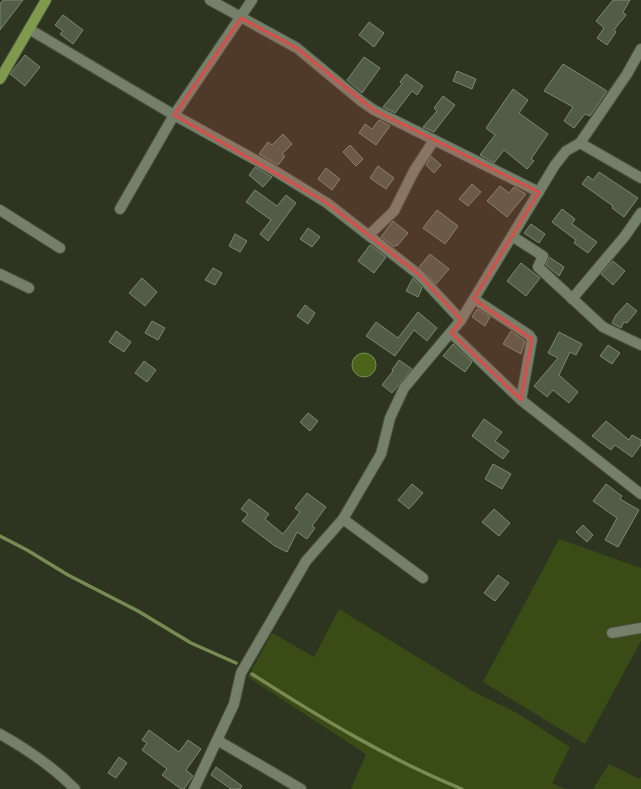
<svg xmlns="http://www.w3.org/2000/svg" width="641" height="789" viewBox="0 0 641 789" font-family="'Work Sans',sans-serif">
	<rect width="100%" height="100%" fill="#2d3521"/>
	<g fill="#394c16">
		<polygon points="559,539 641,568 641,641 585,744 483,682"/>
		<polygon points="339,609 476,693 517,713 570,747 552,783 565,789 351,789 366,754 248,677 272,633 314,657"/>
		<polygon points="609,764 639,779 641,777 641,789 593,789"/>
	</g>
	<circle fill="#4b641a" stroke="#788b53" cx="364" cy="365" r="12"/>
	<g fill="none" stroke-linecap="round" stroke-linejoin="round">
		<g stroke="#788b53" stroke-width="3.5">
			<polyline points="0,536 27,550 68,575 138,611 191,643 236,663"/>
			<path d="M252 674C319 717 388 759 462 789"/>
		</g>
	</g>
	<g fill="#535c47" stroke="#7d8770">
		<polygon points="3,0 23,0 0,30 0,4"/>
		<polygon points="613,0 630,0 623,12 626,15 614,30 616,32 607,45 597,38 604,28 596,21"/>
		<polygon points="63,15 83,30 73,44 60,34 63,31 55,25"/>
		<polygon points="369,22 384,33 374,47 359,35"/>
		<polygon points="25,55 40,67 25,86 10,74"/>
		<polygon points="364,57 380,68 362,93 347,80"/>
		<polygon points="563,64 607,91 590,116 585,114 574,128 564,121 573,107 544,91"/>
		<polygon points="457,71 476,79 472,89 453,81"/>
		<polygon points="406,74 423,86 417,95 412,91 395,113 383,107 402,84 400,82"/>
		<polygon points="513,89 528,100 519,113 548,134 531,159 534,161 527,169 504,150 494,163 480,155 495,135 486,128"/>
		<polygon points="443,96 455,105 434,132 423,127 437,111 434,108"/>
		<polygon points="379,120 390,126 376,145 359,133 365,124 372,129"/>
		<polygon points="283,134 292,144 282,154 285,156 278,165 259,154 268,142 272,145"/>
		<polygon points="350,145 363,159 356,166 343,152"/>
		<polygon points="431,156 441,165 434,173 426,165"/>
		<polygon points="378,166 394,178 386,189 370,178"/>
		<polygon points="255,167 272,177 263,187 249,175"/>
		<polygon points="326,168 340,179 332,190 318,179"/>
		<polygon points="599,172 638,198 624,217 612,208 613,206 582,184 588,176 593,180"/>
		<polygon points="472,184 481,192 468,206 459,199"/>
		<polygon points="500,186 509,193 514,187 526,194 507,217 487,201"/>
		<polygon points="255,190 277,206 286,195 296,203 268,241 260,234 271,220 246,202"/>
		<polygon points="562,209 575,219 572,224 597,242 588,253 574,243 576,240 552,222"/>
		<polygon points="437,210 458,226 445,244 423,228"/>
		<polygon points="393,221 408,233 397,246 396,245 394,247 381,237"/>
		<polygon points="531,224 545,234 539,243 524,233"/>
		<polygon points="308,228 320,237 312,247 300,239"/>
		<polygon points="235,234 247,241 240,252 229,246"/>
		<polygon points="370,245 386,257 374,273 358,261"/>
		<polygon points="430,254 449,269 436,284 419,267"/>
		<polygon points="549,257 564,267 559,276 546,265"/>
		<polygon points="613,261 625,271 613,285 601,274"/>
		<polygon points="521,263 540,278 526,296 507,281"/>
		<polygon points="213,268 222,273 215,285 205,280"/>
		<polygon points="142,278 157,292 145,306 129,293"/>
		<polygon points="413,278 422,288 418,297 406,291"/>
		<polygon points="627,303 637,311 627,323 624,322 621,328 612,323 616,315"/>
		<polygon points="305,305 315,313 308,324 297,316"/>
		<polygon points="477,309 490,317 485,326 472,317"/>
		<polygon points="418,312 437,328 427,341 414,330 395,356 366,336 376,322 398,338"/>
		<polygon points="152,321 165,328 158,340 145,333"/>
		<polygon points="116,331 131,342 124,352 109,342"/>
		<polygon points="511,331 525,341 521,354 503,344"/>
		<polygon points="559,332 582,344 576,355 570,352 559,375 578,392 569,403 553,390 547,397 534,386 558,358 548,353"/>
		<polygon points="453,344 472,362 465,372 443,356"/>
		<polygon points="608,345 620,353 612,364 600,356"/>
		<polygon points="399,360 412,369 392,393 382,385 393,371 392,370"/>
		<polygon points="144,361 156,370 147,382 135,373"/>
		<polygon points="308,413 318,421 310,431 300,422"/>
		<polygon points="484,419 502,432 495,441 509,451 503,459 472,436"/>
		<polygon points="606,421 629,440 632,435 641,440 641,445 632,457 615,445 611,450 592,436"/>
		<polygon points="493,464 511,474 502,489 485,479"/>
		<polygon points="412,484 423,493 409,509 398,500"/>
		<polygon points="606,484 622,496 620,499 639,510 618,547 605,540 617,518 593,501"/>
		<polygon points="307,493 326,507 312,526 315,528 307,539 297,532 287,552 275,546 242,521 248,514 241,509 249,499 269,514 265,519 283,534 300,512 295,508"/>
		<polygon points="494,509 510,523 499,536 482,522"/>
		<polygon points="583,525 593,535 587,542 576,532"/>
		<polygon points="498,575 509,583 495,601 484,593"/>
		<polygon points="149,730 179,752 188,740 201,749 186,770 193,776 184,789 181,789 162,775 167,769 142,750 147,743 142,740"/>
		<polygon points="119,757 127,763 116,778 108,773"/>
		<polygon points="216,767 242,786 240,789 231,789 211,775"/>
	</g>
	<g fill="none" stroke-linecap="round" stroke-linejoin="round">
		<defs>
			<g id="minor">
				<polyline points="210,0 297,48 361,101 374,110 539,192"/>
				<polyline points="29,29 174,115 270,168 327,203 418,274 461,320"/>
				<polyline points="580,143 641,178"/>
				<polyline points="120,209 174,115 252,0"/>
				<polyline points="0,210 60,248"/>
				<polyline points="369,235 394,211 414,171 434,140"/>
				<polyline points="512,236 543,256 538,267 603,327 641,345"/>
				<polyline points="0,274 29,288"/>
				<polyline points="474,299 529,335 532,339 521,400"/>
				<polyline points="572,299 625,236 641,213"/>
				<polyline points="451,333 521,400 641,494"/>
				<polyline points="343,519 423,578"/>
				<polyline points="612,633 641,628"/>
				<path d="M0 734C27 749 53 767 75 789"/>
				<polyline points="217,740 301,789"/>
				<polyline points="194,789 234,704 241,673 306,561 343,519 381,454 390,418 404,388 461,320 555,165 566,151 580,143 627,74 641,49"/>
			</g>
			<polyline id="major" points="0,79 46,0"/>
		</defs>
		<use href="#minor" stroke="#4a513f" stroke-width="12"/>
		<use href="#major" stroke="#4a513f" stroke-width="12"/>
		<use href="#minor" stroke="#767f69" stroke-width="10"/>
		<use href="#major" stroke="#7f9a4c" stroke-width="10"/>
	</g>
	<path fill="#d84e4b" fill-opacity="0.2" stroke="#d84e4b" stroke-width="3" stroke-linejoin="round" d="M241 18 297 48 374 110 539 192 474 299 532 339 521 400 451 333 461 320 418 274 327 203 174 115Z"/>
</svg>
